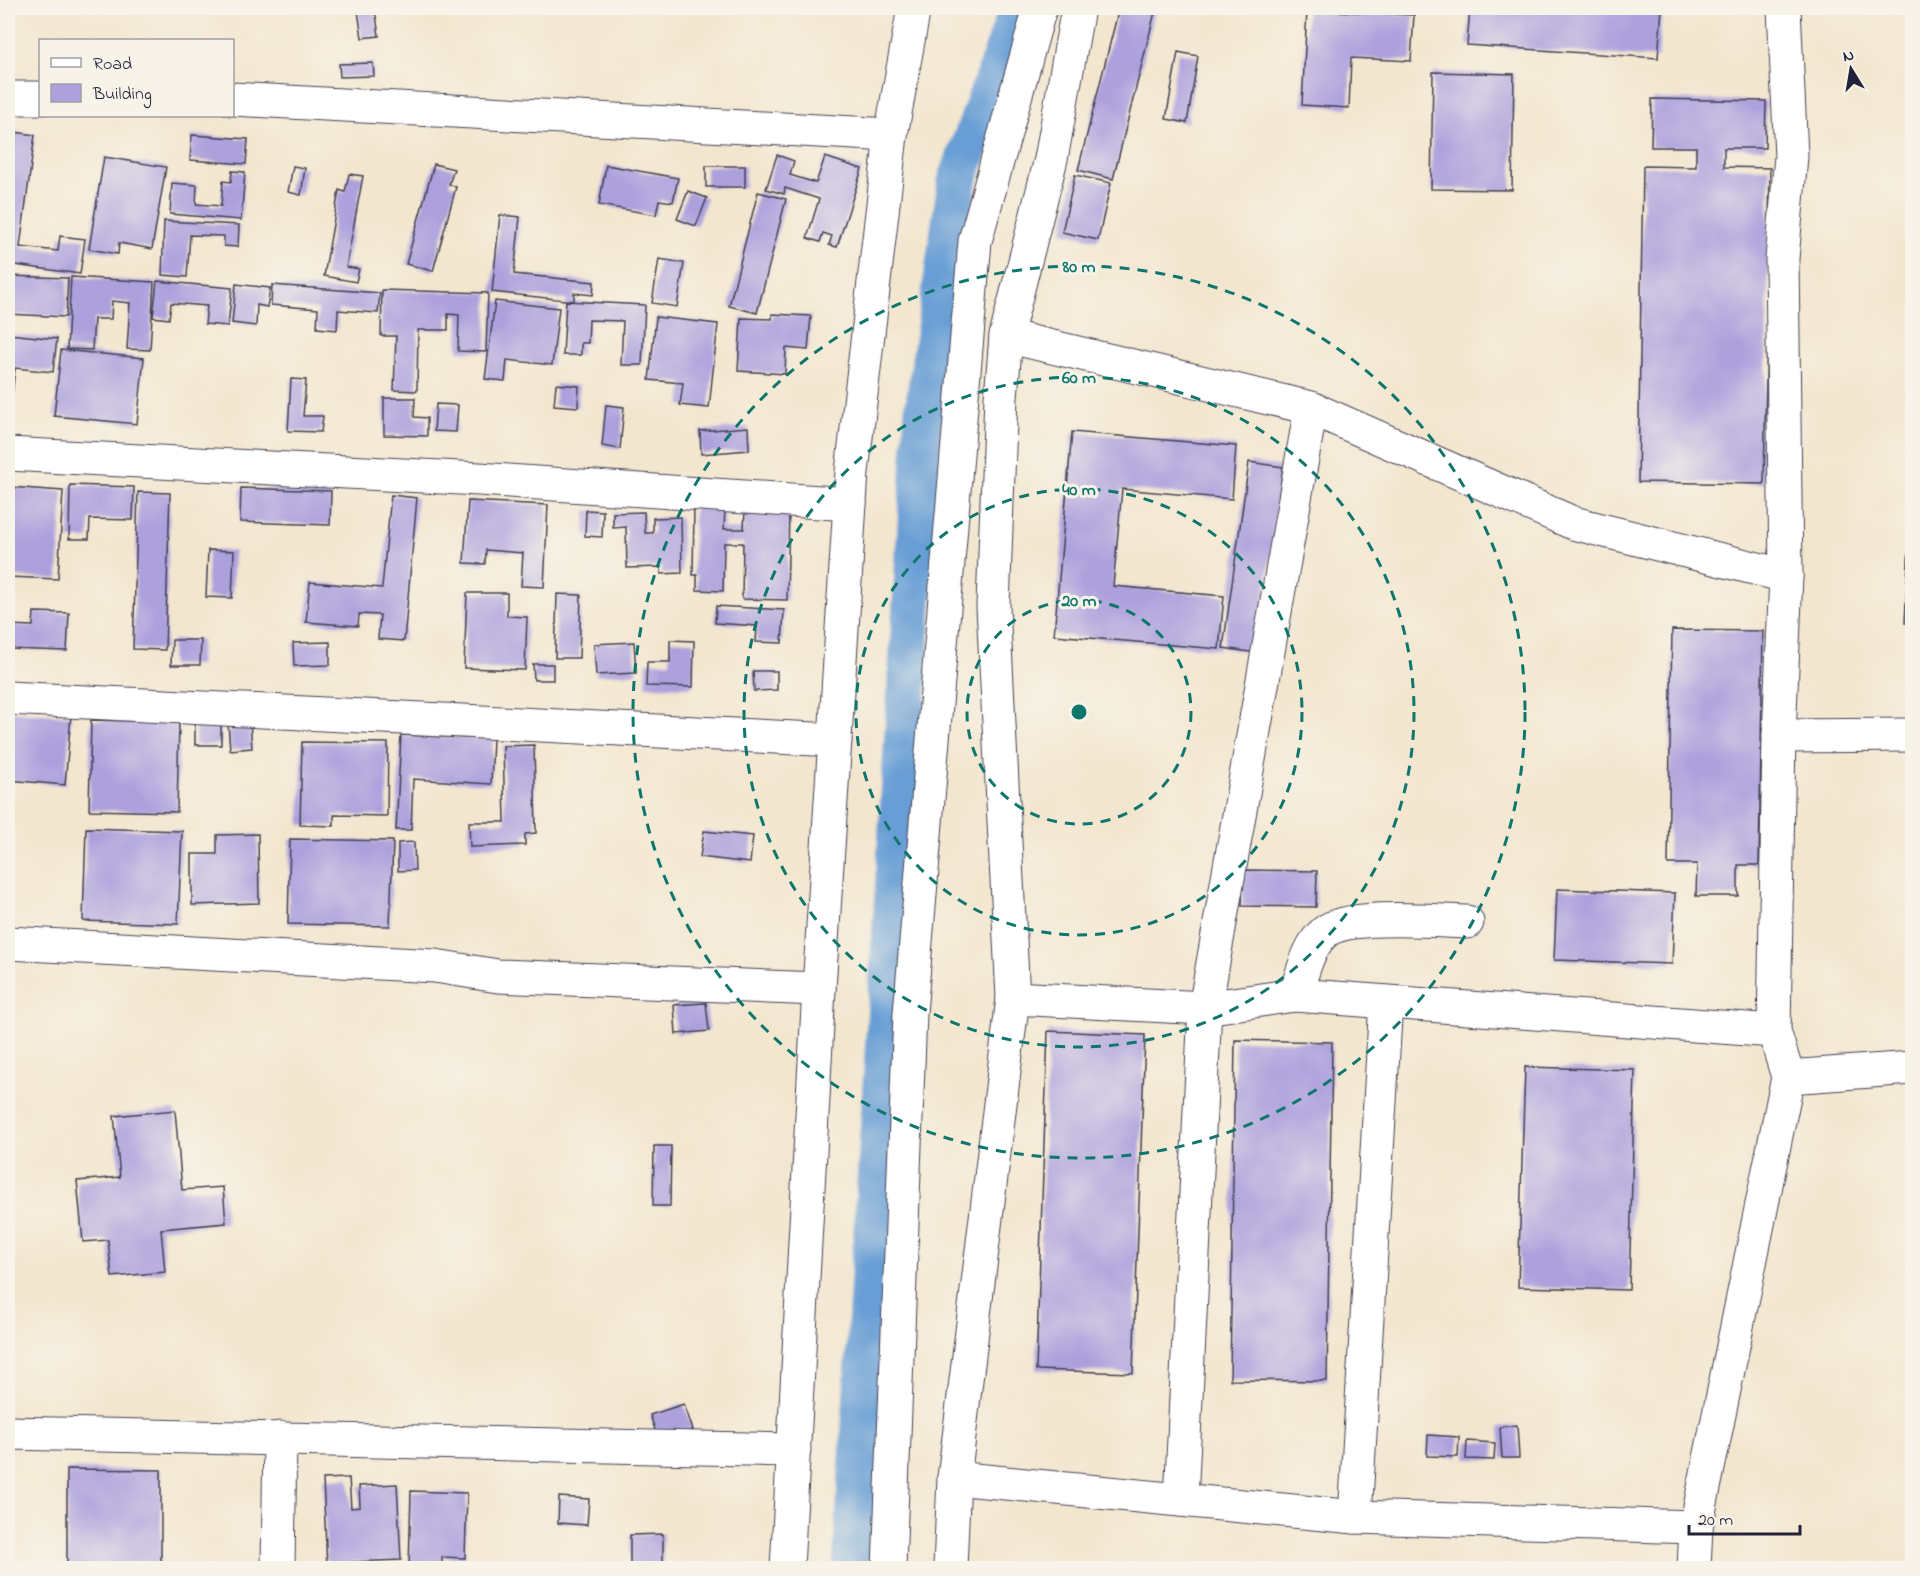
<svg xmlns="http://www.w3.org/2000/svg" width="1920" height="1576" viewBox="0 0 1920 1576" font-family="'Indie Flower',sans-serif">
	<rect width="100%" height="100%" fill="#f7f3e8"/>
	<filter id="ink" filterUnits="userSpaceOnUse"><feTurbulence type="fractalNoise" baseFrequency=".0167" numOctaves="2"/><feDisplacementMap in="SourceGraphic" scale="12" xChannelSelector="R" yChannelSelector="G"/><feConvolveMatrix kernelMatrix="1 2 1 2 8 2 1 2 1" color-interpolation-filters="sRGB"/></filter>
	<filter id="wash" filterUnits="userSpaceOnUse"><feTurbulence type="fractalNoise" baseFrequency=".008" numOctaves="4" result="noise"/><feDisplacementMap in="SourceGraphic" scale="24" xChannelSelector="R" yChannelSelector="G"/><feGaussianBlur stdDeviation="1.35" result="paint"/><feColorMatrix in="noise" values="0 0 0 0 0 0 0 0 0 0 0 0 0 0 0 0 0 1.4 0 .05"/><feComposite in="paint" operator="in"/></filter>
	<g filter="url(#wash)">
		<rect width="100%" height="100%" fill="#f3e6cf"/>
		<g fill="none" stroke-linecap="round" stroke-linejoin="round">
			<polyline stroke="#679ed5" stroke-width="39" points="852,1568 924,410 957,182 1019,8"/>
		</g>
		<g id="blocks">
			<g fill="#aca0dd">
				<polygon points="152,8 183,8 183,10 152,12"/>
				<polygon points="1119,8 1156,8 1113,179 1078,170"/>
				<polygon points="1470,8 1662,8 1658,58 1467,45"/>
				<polygon points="375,9 379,36 362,38 358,11"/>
				<polygon points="1307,10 1414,15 1411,61 1351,58 1349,108 1302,105"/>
				<polygon points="1178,52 1198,56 1187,123 1166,119"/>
				<polygon points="373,63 374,76 340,77 339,64"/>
				<polygon points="1433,72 1514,74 1512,190 1431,189"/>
				<polygon points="1652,99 1766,101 1765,148 1724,148 1724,167 1770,168 1764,484 1638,482 1643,166 1696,167 1696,147 1651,147"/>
				<polygon points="14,132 35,135 20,247 58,251 60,236 85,239 80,274 8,264 8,179"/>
				<polygon points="192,135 248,139 246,164 190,160"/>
				<polygon points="777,155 794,161 790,175 816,183 825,157 862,169 837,247 829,245 832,236 823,233 820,242 807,238 819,199 785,188 784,194 766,189"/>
				<polygon points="104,157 166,167 152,249 119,243 118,254 89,249"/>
				<polygon points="434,164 454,169 449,184 456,187 433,271 406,264"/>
				<polygon points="606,165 678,178 673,202 659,200 656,215 599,205"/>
				<polygon points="293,166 305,168 301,195 288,192"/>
				<rect x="706" y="166" width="39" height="21"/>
				<polygon points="232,171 245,172 241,220 170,214 172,183 197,185 196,204 221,206 223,181 231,182"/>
				<polygon points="349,174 363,176 346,267 359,269 356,282 324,276 339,190 345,192"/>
				<polygon points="1075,175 1111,183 1098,240 1062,232"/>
				<polygon points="688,191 707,198 696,226 677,219"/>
				<polygon points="758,192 786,199 757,313 729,306"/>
				<polygon points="500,215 520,217 514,274 594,282 593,295 574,293 574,301 492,292"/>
				<polygon points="164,221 239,225 238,247 224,246 224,236 190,235 187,277 162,275"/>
				<polygon points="659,259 684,263 677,307 652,303"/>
				<polygon points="8,276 68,278 66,317 8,314"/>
				<polygon points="71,277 154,282 150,350 127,349 130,303 112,301 111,319 94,319 92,350 67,349"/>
				<polygon points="157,281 232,288 228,326 205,324 207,306 171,303 169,319 153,317"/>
				<polygon points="236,284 270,288 267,307 257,305 256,326 232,323"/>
				<polygon points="272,285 380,293 378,313 338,310 337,330 317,328 318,309 271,305"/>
				<polygon points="382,290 488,293 486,352 458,351 459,315 448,314 448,330 418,330 417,391 394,390 396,336 381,336"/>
				<polygon points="495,301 559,308 552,365 507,360 505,381 485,379"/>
				<polygon points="566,301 645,305 642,365 621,365 623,321 589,320 588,343 581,343 581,355 563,355"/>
				<polygon points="772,314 811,316 808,350 786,348 785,374 738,371 741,318 772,319"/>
				<polygon points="656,317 718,324 709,408 680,405 683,383 649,380"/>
				<polygon points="8,334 57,339 53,372 15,368 11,407 8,407"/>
				<polygon points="61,350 144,358 137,424 54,416"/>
				<polygon points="291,379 306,380 303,416 323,416 321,432 288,431"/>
				<polygon points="556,384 579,386 578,407 554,405"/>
				<polygon points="384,398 415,398 414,417 427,418 427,436 384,435"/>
				<polygon points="436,404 458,405 456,432 434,431"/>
				<polygon points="606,405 624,407 620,449 602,446"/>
				<polygon points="748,427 749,450 701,454 700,431"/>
				<polygon points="1072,432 1236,446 1232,499 1122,489 1113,586 1224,596 1219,649 1054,635"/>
				<polygon points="1249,462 1283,467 1257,653 1223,648"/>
				<polygon points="70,485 134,487 133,520 90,519 89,539 69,539"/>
				<polygon points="8,487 63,491 58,579 8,577"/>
				<polygon points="241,488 331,491 330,525 240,522"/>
				<polygon points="138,492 170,493 165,650 133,649"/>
				<polygon points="391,495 417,498 404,641 378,639 380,615 359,614 358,626 306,622 310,582 382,588"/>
				<polygon points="468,501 548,505 544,587 521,586 523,553 486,550 485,564 464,563"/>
				<polygon points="694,508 725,509 724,529 744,529 745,509 789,510 787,600 742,599 743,543 724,543 723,591 697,590 697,575 693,575"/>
				<polygon points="586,510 603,511 602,537 585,536"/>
				<polygon points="644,512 645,533 653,533 653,518 681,517 682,573 661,574 661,567 627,568 626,527 613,528 613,513"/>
				<polygon points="1910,523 1912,523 1912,623 1905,623"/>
				<polygon points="208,550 234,551 232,598 206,597"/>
				<polygon points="467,593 507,593 507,616 527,617 525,670 464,668"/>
				<polygon points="557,594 581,595 579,658 555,658"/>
				<polygon points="716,606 784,610 782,643 756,642 757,626 715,623"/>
				<polygon points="34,612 69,613 67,651 8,649 8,625 33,626"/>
				<polygon points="1672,630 1763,631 1759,865 1738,865 1738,896 1696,896 1697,864 1668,864"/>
				<polygon points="172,640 201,640 200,665 171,665"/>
				<polygon points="670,640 694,641 693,687 646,686 647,662 670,662"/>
				<polygon points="330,642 330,665 294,666 293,643"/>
				<polygon points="634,642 636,673 596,675 594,644"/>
				<polygon points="533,664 553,664 553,680 534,680"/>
				<polygon points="753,671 777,671 777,690 754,691"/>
				<polygon points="8,711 71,716 65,785 8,780"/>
				<rect x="195" y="719" width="26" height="26"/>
				<polygon points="91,720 179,722 177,812 89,810"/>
				<polygon points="250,721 252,748 230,750 228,723"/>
				<polygon points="401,735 493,739 491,784 413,779 411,830 396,830"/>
				<polygon points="302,742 388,743 387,816 334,815 334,826 300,825"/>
				<polygon points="534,745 536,833 525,834 525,845 470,847 469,822 505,822 503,746"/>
				<polygon points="86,828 182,831 178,924 83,921"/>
				<polygon points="704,831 753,836 750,863 700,857"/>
				<polygon points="258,834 259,903 192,905 192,854 217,854 217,835"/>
				<polygon points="290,839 393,841 390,926 288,924"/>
				<polygon points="414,842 415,870 398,871 398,843"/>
				<polygon points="1243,870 1317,871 1316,907 1242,906"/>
				<polygon points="1557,889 1675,893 1672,964 1554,960"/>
				<polygon points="706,1003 709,1031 676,1034 674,1005"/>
				<polygon points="1048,1031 1145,1035 1133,1373 1036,1370"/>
				<polygon points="1235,1040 1332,1042 1327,1381 1230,1380"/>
				<polygon points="1525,1067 1635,1070 1629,1290 1518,1287"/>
				<polygon points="175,1110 182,1190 223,1187 226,1223 161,1229 165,1272 112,1277 108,1240 83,1242 77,1181 120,1177 114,1116"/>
				<polygon points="654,1146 671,1146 670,1206 653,1206"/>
				<polygon points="684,1404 693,1430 659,1441 650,1415"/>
				<polygon points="1517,1425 1519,1458 1502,1458 1500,1427"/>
				<polygon points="1428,1435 1459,1437 1458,1457 1427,1456"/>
				<polygon points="1467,1441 1495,1443 1494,1460 1466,1459"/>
				<polygon points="67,1469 161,1470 161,1568 67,1568"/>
				<polygon points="349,1478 351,1508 360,1507 359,1486 397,1484 401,1560 353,1562 353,1568 327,1568 323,1479"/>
				<polygon points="411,1491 467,1493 465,1558 442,1557 442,1568 409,1568"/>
				<polygon points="559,1497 589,1499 587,1525 558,1523"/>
				<polygon points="663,1534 663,1568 630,1568 630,1535"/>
			</g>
		</g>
	</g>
	<g filter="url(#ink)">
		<use href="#blocks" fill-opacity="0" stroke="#413f51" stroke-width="1.5"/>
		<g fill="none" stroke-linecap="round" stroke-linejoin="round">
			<defs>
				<g id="minor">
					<polyline points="8,98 40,98"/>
					<polyline points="232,99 891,135"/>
					<polyline points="1006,336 1311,408 1573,523 1786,576"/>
					<polyline points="8,454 479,479 850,504"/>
					<polyline points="8,698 835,740"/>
					<polyline points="1779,736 1912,735"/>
					<polyline points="8,943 435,966 498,976 819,989"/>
					<path d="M1295 995C1303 974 1307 947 1325 932 1347 913 1436 921 1467 922"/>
					<polyline points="1013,998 1205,1008 1295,995 1774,1031"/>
					<polyline points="1788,1077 1912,1068"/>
					<polyline points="8,1433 794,1450"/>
					<polyline points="954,1478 1355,1517 1696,1527"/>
					<polyline points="1181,1500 1205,1008 1311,408"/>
					<polyline points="1355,1517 1386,1002"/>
					<polyline points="278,1568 280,1438"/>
					<polyline points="787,1568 819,989 852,472 891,135 914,8"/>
					<polyline points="889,1568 910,1013 975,241 1040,8"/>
					<polyline points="950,1568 954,1478 1013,998 993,606 1001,397 1006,336 1051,159 1078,8"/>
					<polyline points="1694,1568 1696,1527 1788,1077 1774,1031 1779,736 1786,576 1782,259 1791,156 1784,8"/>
				</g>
			</defs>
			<use href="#minor" stroke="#413f51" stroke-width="35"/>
			<use href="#minor" stroke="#fff" stroke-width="33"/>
		</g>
	</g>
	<g fill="none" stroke="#0f766e" stroke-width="3" stroke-dasharray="10 8">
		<circle cx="1079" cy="712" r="112"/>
		<circle cx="1079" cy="712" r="223"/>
		<circle cx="1079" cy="712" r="335"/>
		<circle cx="1079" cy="712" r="446"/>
	</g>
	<circle cx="1079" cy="712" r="9" fill="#0f766e" stroke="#f7f3e8" stroke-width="3"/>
	<g font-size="18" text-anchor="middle" font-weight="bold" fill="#0f766e" stroke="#f7f3e8" stroke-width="6" stroke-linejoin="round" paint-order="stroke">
		<text x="1079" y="272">80 m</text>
		<text x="1079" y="383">60 m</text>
		<text x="1079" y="495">40 m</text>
		<text x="1079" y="606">20 m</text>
	</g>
	<rect width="1920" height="1576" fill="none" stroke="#f7f3e8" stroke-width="30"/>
	<rect x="39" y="39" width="195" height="78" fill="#f7f3e8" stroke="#a29fa3" stroke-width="1.5"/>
	<rect x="51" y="58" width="30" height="9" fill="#ffffff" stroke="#a29fa3" stroke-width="1.5"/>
	<text x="93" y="69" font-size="18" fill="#22223b">Road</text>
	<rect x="51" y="84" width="30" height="18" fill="#aca0dd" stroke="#a29fa3" stroke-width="1.5"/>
	<text x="93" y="99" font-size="18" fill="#22223b">Building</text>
	<g transform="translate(1851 69) rotate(349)" stroke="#f7f3e8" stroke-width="4.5" paint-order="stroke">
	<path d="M0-4.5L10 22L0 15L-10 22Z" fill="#22223b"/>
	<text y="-9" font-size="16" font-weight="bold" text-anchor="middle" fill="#22223b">N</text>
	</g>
	<path d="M1689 1525v9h111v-9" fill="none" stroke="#22223b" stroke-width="3"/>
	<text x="1698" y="1525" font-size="18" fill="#22223b" stroke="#f7f3e8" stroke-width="4.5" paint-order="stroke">20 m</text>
</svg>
